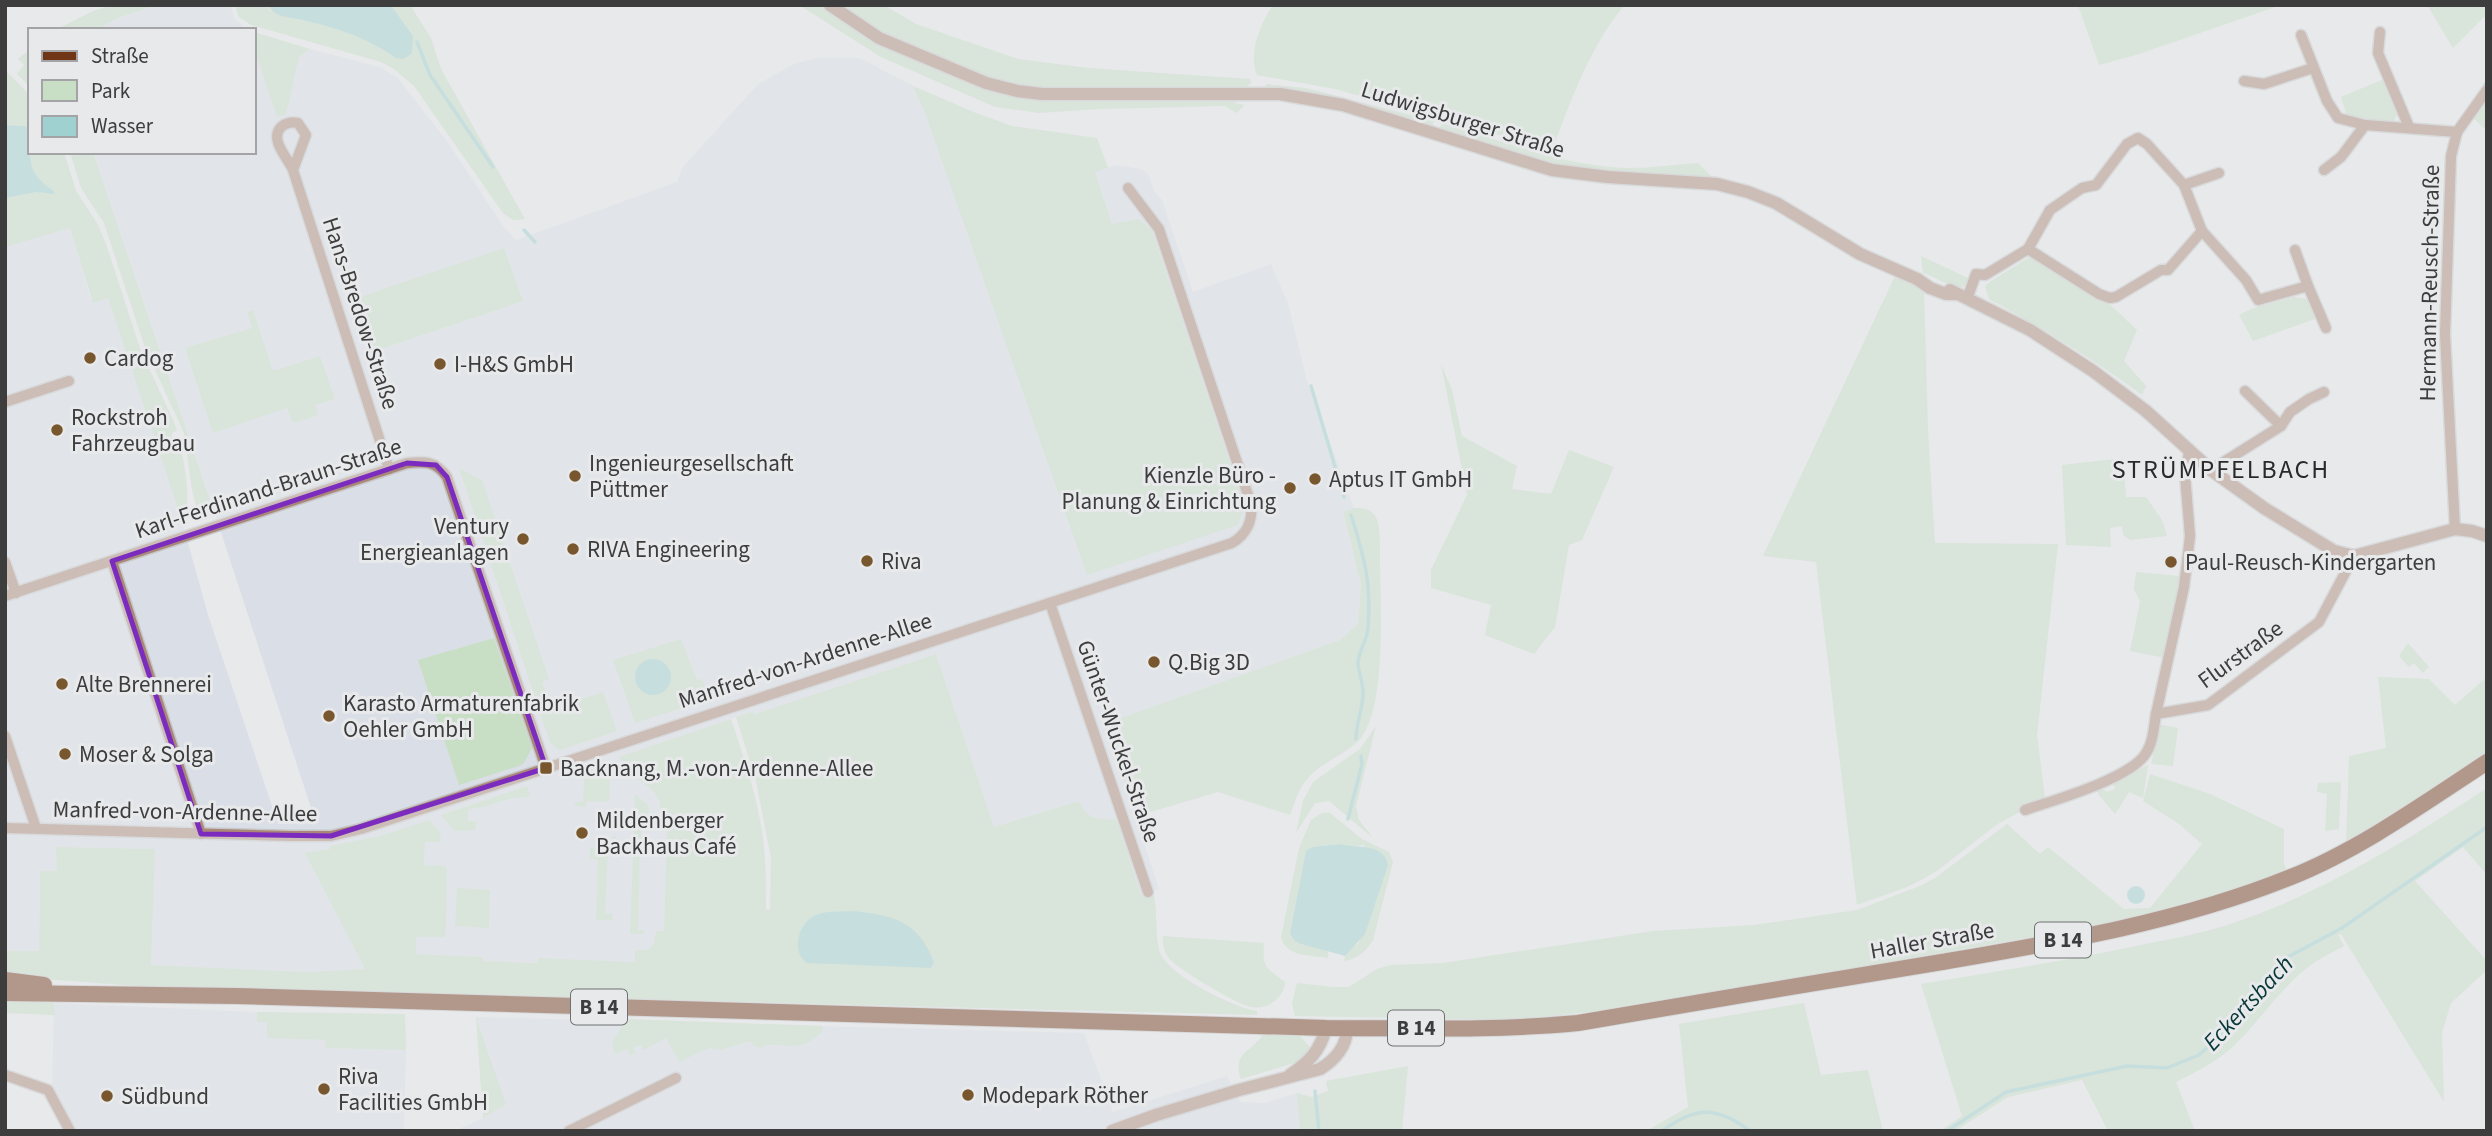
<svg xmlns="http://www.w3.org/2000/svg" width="2492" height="1136" viewBox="0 0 2492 1136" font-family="'Source Sans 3',sans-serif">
	<rect width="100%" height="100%" fill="#e8e9eb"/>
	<g fill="#dadfe7">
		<polygon points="159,5 230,5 235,19 248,30 96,30 118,18"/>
		<polygon points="254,49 277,117 286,114 299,57 310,49 380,67 398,78 449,144 504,227 516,240 677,182 682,168 758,84 796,63 817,58 860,58 913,86 925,113 1088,574 1112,224 1095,172 1116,165 1141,169 1148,174 1155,192 1162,200 1193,292 1271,264 1288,303 1307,381 1354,508 1343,513 1361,585 1358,624 1340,640 1105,724 1159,889 1141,895 1116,820 1104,821 1094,818 1084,812 1079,801 994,827 936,654 755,714 746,714 620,757 632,775 650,788 657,796 660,803 658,827 667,828 664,931 656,932 654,944 649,949 635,951 636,962 539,958 538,963 483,961 483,957 416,954 416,937 443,937 446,934 447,869 445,866 424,865 425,841 441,842 429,820 380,836 331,846 365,969 306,972 151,965 154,849 57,847 58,871 40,871 39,952 5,951 5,247 70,227 91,299 108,298 182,521 208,615 278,824 316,823 214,511 93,152 254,152"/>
		<polygon points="54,1003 257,1012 257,1021 267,1022 268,1038 326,1040 326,1048 406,1050 404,1131 75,1131 52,1085"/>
		<polygon points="476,1017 1084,1033 1113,1112 1227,1076 1240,1102 1264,1103 1297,1093 1300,1131 454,1131 483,1118 506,1104"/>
	</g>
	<g fill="#c8dfc5">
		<polygon points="113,5 158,5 118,18 96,30 55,30 93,11"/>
		<path d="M235 5H268L270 10C287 19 304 20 322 24 348 30 374 43 396 58L413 36 391 5H410L431 38 441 69 525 219 513 220 503 213 414 86 394 69 381 62 251 25 239 17Z"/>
		<polygon points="799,5 821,5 867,36 998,91 1234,98 1235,103 1244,105 1237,113 1225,106 1100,109 1039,113 995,107 881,57"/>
		<path d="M838 5H884L916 24 1018 59 1088 68 1250 79 1251 83 1245 88C1204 88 1163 87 1122 88 1093 88 1062 91 1032 88 978 83 881 37 838 5Z"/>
		<path d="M1273 5H1625C1591 43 1570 103 1552 150L1335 89 1257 75C1248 53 1260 24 1273 5Z"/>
		<polygon points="2078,5 2281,5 2139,54 2099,65"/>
		<polygon points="2427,5 2487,5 2487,14 2453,48"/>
		<polygon points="254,32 310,49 299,57 286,115 277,117 254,49"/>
		<polygon points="30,49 30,87 17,74 24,65 18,59"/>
		<polygon points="5,70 30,95 30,130 25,126 5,125"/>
		<polygon points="2384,79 2398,112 2394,121 2360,120 2347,116 2341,97"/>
		<polygon points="1266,84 1306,88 1434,121 1432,128 1266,88"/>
		<polygon points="913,86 976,113 1012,126 1097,138 1108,168 1095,172 1112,224 1139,219 1152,231 1242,499 1243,512 1238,525 1087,575 925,113"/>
		<polygon points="2487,100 2487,131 2474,119"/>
		<path d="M1442 123C1497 139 1553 162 1611 167 1639 170 1669 165 1698 163L1713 178 1574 171 1438 131Z"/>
		<path d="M30 145V152H64L76 191 97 223 106 244 141 351 174 422 177 430 172 433V443L180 442C183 461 194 505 182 521L108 298 93 303 70 228 5 247V198L37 192 54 193V191C34 179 27 169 30 145Z"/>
		<polygon points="70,152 93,152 213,509 198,514 192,490 184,433 145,348 104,223 81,188"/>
		<polygon points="504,248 523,301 369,353 351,300"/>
		<path d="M1921 256 1968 278V285C1954 292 1937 277 1923 273Z"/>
		<path d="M2031 256 2114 308 2137 330 2124 361 2146 386 2142 395C2093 359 2042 328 1989 299L1985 286 1988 283Z"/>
		<polygon points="1895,276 1924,290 1928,430 1935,543 2058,544 2037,735 2045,798 1996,825 1938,870 1923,879 1907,887 1857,905 1816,562 1763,556"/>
		<path d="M2294 297 2309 299 2318 318 2253 341 2239 315C2257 305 2274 303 2294 297Z"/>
		<polygon points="253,310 273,371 320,356 335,399 315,405 318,415 293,423 287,408 213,433 185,348 252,328 247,312"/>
		<polygon points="1441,364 1452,390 1462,436 1517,466 1512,489 1551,494 1569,450 1614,467 1582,540 1569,545 1555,627 1534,654 1485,635 1491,605 1431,588 1431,570 1467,495"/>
		<polygon points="2123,458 2126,497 2146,497 2162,520 2167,536 2130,540 2123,535 2122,526 2110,528 2111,547 2066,545 2062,465"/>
		<polygon points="459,468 482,480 549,679 542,682 548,701 556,699 559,706 603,692 617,731 560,750 550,743"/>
		<path d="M1354 508C1380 507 1379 524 1380 544 1379 590 1389 705 1360 739 1346 755 1323 761 1309 777 1299 787 1295 802 1290 815L1218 792 1137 816 1104 724 1340 640 1358 624 1361 585 1343 512Z"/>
		<polygon points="2136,572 2179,576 2180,589 2166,658 2130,651 2140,602 2134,589"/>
		<polygon points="494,638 532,748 524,763 519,766 459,785 418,660"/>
		<polygon points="681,639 697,680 702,679 711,699 635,723 613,660"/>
		<polygon points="2408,643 2429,667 2423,673 2414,663 2409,667 2399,656"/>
		<path d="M936 654 994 827 1079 801C1085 818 1099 821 1116 819L1141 895 1153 891C1158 911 1155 932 1159 950 1165 974 1234 1008 1257 1011V1015L150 987 5 976V951H39L40 871H57L56 847 155 849 151 965 306 972 365 969 305 853 330 849V846L380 836 429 820 440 832 441 842H425L424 865 445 866 447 869 446 934 443 937H416V954L483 957V961L538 963V958L635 962V951L649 949 654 944 656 931H664L667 828 658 827 660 803 657 796 650 788 632 775 619 757 731 719C746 764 763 813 765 861 766 877 766 893 766 909L770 910 771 858 756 781 736 717 752 712 755 714Z"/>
		<polygon points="2378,677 2429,679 2455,705 2487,677 2487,753 2385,821 2346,844 2349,756 2386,748"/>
		<polygon points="2163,725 2178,728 2173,766 2151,764 2160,726"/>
		<polygon points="1376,726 1356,806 1359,820 1373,838 1329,801 1315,803 1296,833 1303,801 1313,782 1360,749"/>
		<polygon points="606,761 617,778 610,778 609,802 587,801 586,807 575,806 575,802 583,802 584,775 577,775 575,772"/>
		<polygon points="2148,765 2143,798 2129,792 2115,814 2098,794 2098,788 2099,787 2107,792 2115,789 2113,783"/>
		<polygon points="2150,774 2210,794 2284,829 2284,863 2287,872 2160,915 1618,1009 1513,1020 1295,1016 1292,1003 1297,983 1333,987 1349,987 1377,969 1391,965 1443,963 1653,931 1754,925 1857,910 1920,886 1935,878 2007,824 2040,854 2048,847 2124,909 2150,908 2202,844 2179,824 2143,801"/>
		<polygon points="2341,782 2339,829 2325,831 2327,794 2317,792 2318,783"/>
		<path d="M527 786 530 794 528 797C507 796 489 809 468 809V821H477L475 830 454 831 441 815Z"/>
		<path d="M2487 788V875L2463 847 2415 881 2487 961V970L2451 1003 2442 1033 2444 1102 2341 934 2338 935 2344 946C2335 951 2324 956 2315 962 2281 985 2259 1024 2228 1051 2212 1064 2194 1073 2176 1082L2195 1131H2108L2082 1080 2008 1097 1955 1131H1940L1962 1116 1921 984C1993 972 2065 961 2136 946 2165 940 2195 935 2224 926 2320 895 2403 843 2487 788Z"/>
		<polygon points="635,794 649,806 649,818 642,818 641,850 633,849"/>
		<path d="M1322 813H1330L1362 839 1389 852 1393 862 1373 940C1366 951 1359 958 1344 961L1346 951 1359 943 1364 845 1350 847 1340 844 1312 847 1301 944 1328 949V958C1311 955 1285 957 1281 937L1299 848 1311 820Z"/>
		<polygon points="613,836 616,836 615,849 608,849 605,913 613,914 612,920 596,920 598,860 590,859 590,848 612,846"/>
		<polygon points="633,855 640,855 638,930 645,930 642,934 630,934"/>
		<polygon points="457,888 490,890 489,928 455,926"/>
		<path d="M1163 936 1264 943C1262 969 1266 967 1285 982 1284 998 1268 1010 1251 1007 1238 1005 1174 967 1168 957 1163 950 1163 943 1163 936Z"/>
		<polygon points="5,1000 54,1003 55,1015 5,1013"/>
		<polygon points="1804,1003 1821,1075 1868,1070 1883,1131 1646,1131 1688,1107 1679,1024"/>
		<polygon points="257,1012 405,1014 406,1050 326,1048 325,1040 267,1038 267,1022 257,1022"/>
		<polygon points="476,1017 506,1104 483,1118"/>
		<path d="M626 1019 822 1026 823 1031C799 1053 793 1044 765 1045L762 1048 753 1046 751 1041 720 1050 709 1048 679 1062 666 1038 644 1050 640 1045 633 1048 636 1053 630 1055 627 1049 616 1054C605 1040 622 1032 626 1019Z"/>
		<path d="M1263 1034 1299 1035 1309 1046V1050L1298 1062 1241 1079C1231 1052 1254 1051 1263 1034Z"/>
		<polygon points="1408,1066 1402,1131 1300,1131 1297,1093 1312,1097 1328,1091 1326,1081"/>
	</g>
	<g fill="#a0d1d1">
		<path d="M268 5H391L413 36 412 53 404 59 396 58C364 36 330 25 291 18 281 16 273 15 268 5Z"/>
		<path d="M5 125 25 126 30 130C30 161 26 173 54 191V194L37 192 5 198Z"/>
		<circle cx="653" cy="677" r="18"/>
		<path d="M1340 844C1356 849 1384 842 1388 865L1365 934 1345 956 1301 944 1295 941 1290 934 1306 851 1312 847Z"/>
		<circle cx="2136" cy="895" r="9"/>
		<path d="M854 911C895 916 918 921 934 962L931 968 807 963C791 952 798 924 814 916 825 910 842 912 854 911Z"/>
	</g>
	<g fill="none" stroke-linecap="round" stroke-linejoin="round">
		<g stroke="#a0d1d1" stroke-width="3.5">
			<polyline points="417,42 430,75 493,167"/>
			<polyline points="2484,86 2487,82"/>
			<polyline points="524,230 535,242"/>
			<polyline points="1311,386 1344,497"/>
			<path d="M1351 515C1364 556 1372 584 1368 627 1368 640 1358 650 1358 664 1359 675 1364 685 1363 696 1362 711 1356 723 1356 739"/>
			<polyline points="1348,819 1362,764 1361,756"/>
			<polyline points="1315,1091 1319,1131"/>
			<path d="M1662 1131C1696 1106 1717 1106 1750 1131"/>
			<polyline points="1947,1131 2006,1092 2127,1066 2167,1068 2199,1055 2232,1025 2284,959 2342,928 2487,827"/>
		</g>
		<defs>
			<g id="minor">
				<polyline points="2380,32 2378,53 2409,127"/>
				<polyline points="2301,35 2327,101 2338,118 2365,125 2457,132"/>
				<polyline points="2244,81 2264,84 2313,68"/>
				<path d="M293 170 306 135 298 123C292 122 287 122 281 127 269 140 288 158 293 170L389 469"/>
				<polyline points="2324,170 2341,157 2365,125"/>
				<polyline points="2202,231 2246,280 2258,300 2308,286 2295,250"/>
				<polyline points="2028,249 2099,294 2110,298 2116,297 2161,270 2168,270 2202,231 2184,185"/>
				<polyline points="2308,286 2326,328"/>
				<polyline points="1967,299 1976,274 1985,275 2028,249 2050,210 2082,188 2096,185 2127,144 2138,138 2147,144 2184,185 2219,173"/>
				<polyline points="2245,391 2281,426"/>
				<polyline points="5,402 69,381"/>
				<polyline points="2211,470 2281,426 2290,412 2309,399 2324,392"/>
				<polyline points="2455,529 2445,334 2451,156 2457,132 2487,90"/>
				<polyline points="112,561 201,834"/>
				<polyline points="5,562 16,593"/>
				<path d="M5 596 407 463C425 461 436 461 447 477L546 768"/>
				<polyline points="1050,603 1148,892"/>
				<polyline points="2156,714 2184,587 2190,536 2185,475 2189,452"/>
				<polyline points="5,736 36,828"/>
				<path d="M2025 810C2055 800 2125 780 2144 756 2153 745 2154 727 2156 714L2208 705 2319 622 2354 556"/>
				<path d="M5 828 291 836H331L361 829 1232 543C1246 535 1253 521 1251 504L1159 229 1128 188"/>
				<polyline points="5,1075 48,1090 70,1131"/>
				<polyline points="569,1131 676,1078"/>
			</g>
			<g id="tertiary">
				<polyline points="830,5 879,38 986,83 1017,91 1042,94 1280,94 1343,105 1552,170 1608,177 1717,184 1748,192 1776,203 1860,254 1917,279 1930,288 1946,294 1956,294"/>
				<polyline points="1950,290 2030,330 2093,371 2146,411 2211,470 2264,508 2334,551 2354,556 2455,529 2472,531 2487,536"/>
				<path d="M1290 1075C1309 1062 1320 1051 1326 1028"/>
				<path d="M1112 1131 1156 1115 1239 1090 1320 1069C1335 1060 1347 1046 1347 1028"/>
			</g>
			<g id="primary">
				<polyline points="5,980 44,985"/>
				<path d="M5 993 236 996 1326 1028C1410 1028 1494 1031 1578 1023 1699 1002 1821 982 1942 962 2060 942 2180 922 2291 877 2359 850 2426 802 2487 762"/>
			</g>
		</defs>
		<use href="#minor" stroke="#c6c7c8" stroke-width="13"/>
		<use href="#tertiary" stroke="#c6c7c8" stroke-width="15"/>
		<use href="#primary" stroke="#c6c7c8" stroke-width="18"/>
		<use href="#minor" stroke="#aa8777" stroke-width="10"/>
		<use href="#tertiary" stroke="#aa8777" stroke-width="12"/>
		<use href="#primary" stroke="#703516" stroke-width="16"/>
	</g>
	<path d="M0 0H2492V1136H0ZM407 463 436 465 447 477 546 768 331 836 201 834 112 561Z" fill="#e8e9eb" fill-opacity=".55" fill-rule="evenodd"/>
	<path fill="none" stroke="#7b2cbf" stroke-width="5" stroke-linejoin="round" d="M407 463 436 465 447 477 546 768 331 836 201 834 112 561Z"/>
	<g fill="#79572e" stroke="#e8e9eb" stroke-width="2.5">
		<circle cx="90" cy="358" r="7"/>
		<circle cx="440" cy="364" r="7"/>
		<circle cx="57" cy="430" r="7"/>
		<circle cx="575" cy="476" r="7"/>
		<circle cx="1315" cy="479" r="7"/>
		<circle cx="1290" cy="488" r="7"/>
		<circle cx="523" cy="539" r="7"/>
		<circle cx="573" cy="549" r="7"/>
		<circle cx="867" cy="561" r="7"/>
		<circle cx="2171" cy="562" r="7"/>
		<circle cx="1154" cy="662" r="7"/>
		<circle cx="62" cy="684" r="7"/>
		<circle cx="329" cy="716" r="7"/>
		<circle cx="65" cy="754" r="7"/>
		<rect x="539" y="761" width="14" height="14" rx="3.5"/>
		<circle cx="582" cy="833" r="7"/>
		<circle cx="324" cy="1089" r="7"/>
		<circle cx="968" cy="1095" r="7"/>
		<circle cx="107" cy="1096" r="7"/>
	</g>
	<g text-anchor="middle" stroke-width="6" stroke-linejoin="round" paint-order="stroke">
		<g fill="#e8e9eb" stroke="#707172" stroke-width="2">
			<rect x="2035" y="922.5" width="56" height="35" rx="5"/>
			<rect x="571" y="989.5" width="56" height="35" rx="5"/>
			<rect x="1388" y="1010.5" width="56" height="35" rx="5"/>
		</g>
		<g font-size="21" font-weight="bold" fill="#3d3d3e">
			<text x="2063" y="947">B 14</text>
			<text x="599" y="1014">B 14</text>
			<text x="1416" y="1035">B 14</text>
		</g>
		<g font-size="23" fill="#3d3d3e" stroke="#e8e9eb">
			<text transform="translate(1463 119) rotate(17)" y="8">Ludwigsburger Straße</text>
			<text transform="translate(2429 283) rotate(-89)" y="8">Hermann-Reusch-Straße</text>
			<text transform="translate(361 313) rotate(72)" y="8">Hans-Bredow-Straße</text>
			<text transform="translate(268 488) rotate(-18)" y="8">Karl-Ferdinand-Braun-Straße</text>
			<text transform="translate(2240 654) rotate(-36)" y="8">Flurstraße</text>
			<text transform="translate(805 660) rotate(-18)" y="8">Manfred-von-Ardenne-Allee</text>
			<text transform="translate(1119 741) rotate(71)" y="8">Günter-Wuckel-Straße</text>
			<text transform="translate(185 811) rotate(1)" y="8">Manfred-von-Ardenne-Allee</text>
			<text transform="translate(1932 940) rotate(-10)" y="8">Haller Straße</text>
		</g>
		<g font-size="23" fill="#3d3d3e" stroke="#e8e9eb" text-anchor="start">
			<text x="104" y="366">Cardog</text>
			<text x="454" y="372">I-H&amp;S GmbH</text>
			<text x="71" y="425">Rockstroh<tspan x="71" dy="26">Fahrzeugbau</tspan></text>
			<text x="589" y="471">Ingenieurgesellschaft<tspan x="589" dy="26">Püttmer</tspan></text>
			<text x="1276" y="483" text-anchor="end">Kienzle Büro -<tspan x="1276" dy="26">Planung &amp; Einrichtung</tspan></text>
			<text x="1329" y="487">Aptus IT GmbH</text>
			<text x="509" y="534" text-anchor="end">Ventury<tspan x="509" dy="26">Energieanlagen</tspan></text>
			<text x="587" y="557">RIVA Engineering</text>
			<text x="881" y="569">Riva</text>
			<text x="2185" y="570">Paul-Reusch-Kindergarten</text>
			<text x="1168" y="670">Q.Big 3D</text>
			<text x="76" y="692">Alte Brennerei</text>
			<text x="343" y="711">Karasto Armaturenfabrik<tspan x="343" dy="26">Oehler GmbH</tspan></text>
			<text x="79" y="762">Moser &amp; Solga</text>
			<text x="560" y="776">Backnang, M.-von-Ardenne-Allee</text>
			<text x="596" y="828">Mildenberger<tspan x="596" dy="26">Backhaus Café</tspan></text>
			<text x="338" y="1084">Riva<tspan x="338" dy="26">Facilities GmbH</tspan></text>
			<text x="982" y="1103">Modepark Röther</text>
			<text x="121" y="1104">Südbund</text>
		</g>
		<g font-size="24" font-style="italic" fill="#083839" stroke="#e8e9eb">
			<text transform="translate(2248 1003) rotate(-47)" y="8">Eckertsbach</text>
		</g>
		<g font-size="26" letter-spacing="2" fill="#2a2a2b" stroke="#e8e9eb">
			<text x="2221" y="478">STRÜMPFELBACH</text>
		</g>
	</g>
	<rect width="2492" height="1136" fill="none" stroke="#3d3d3e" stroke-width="14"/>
	<rect x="28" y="28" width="228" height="126" fill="#e8e9eb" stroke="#a4a4a6" stroke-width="2"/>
	<rect x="42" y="51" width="35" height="10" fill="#703516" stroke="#a4a4a6" stroke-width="2"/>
	<text x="91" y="63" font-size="21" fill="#3d3d3e">Straße</text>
	<rect x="42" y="80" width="35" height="21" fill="#c8dfc5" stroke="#a4a4a6" stroke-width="2"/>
	<text x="91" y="98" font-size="21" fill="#3d3d3e">Park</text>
	<rect x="42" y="116" width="35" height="21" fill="#a0d1d1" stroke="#a4a4a6" stroke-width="2"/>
	<text x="91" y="133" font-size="21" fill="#3d3d3e">Wasser</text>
</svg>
